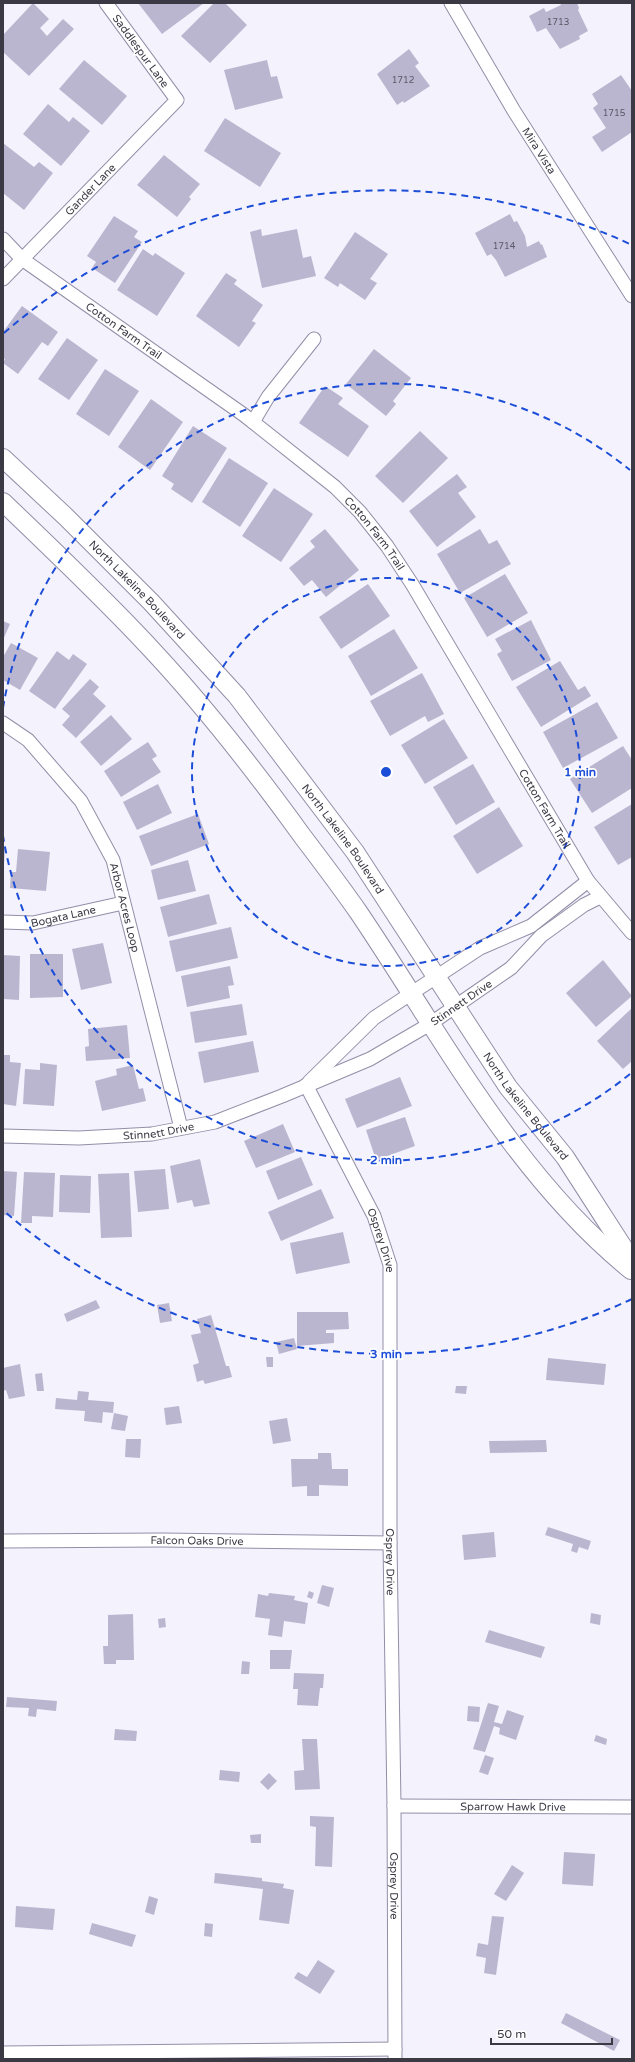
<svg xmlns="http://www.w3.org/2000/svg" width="635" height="2062" viewBox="0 0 635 2062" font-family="'Varela Round',sans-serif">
	<rect width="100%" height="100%" fill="#f4f2fd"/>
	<g fill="#bbb6d0">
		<polygon points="33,3 49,19 40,28 47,36 63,19 74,29 29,76 3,52 3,35"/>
		<polygon points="138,3 204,3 162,34"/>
		<polygon points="214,3 225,3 247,25 210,63 181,36"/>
		<polygon points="560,3 577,3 579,8 578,10 588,31 579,36 580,39 560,49 546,28 537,32 529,16 544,8 546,12 561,5"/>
		<polygon points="409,49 419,63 415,66 430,86 404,103 403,101 397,105 377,74"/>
		<polygon points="84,60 127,96 102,125 59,89"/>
		<polygon points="267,60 271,77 277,76 283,98 235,110 224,70"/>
		<polygon points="621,75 632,91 632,132 602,152 592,137 606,128 593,108 598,104 592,94"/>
		<polygon points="48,104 69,122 73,117 90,131 61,166 23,134"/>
		<polygon points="225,118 281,153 260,187 204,151"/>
		<polygon points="3,143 34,167 39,162 53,173 24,210 3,193"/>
		<polygon points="164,155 200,184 189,197 191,199 177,217 137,185"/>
		<polygon points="510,214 514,222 517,221 525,236 527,247 539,241 541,245 542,244 547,257 505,277 496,260 491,254 487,256 475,233"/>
		<polygon points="114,216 138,231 134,237 142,242 115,283 92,268 96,262 87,256"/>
		<polygon points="261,229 262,236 297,229 303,258 311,256 316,276 262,288 250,232"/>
		<polygon points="355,232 388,254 370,279 377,283 365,300 340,283 338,287 324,278"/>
		<polygon points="143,249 153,256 155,253 185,273 157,316 117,290"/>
		<polygon points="226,273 237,280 234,284 263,305 252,321 256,323 239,347 196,316"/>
		<polygon points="22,306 58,332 48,346 42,342 18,374 3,363 5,359 3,358 3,332"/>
		<polygon points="67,338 98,360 69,400 38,379"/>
		<polygon points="374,349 411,378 393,401 396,404 386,416 346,384"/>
		<polygon points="105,369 139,391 109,436 76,414"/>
		<polygon points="325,386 343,398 338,404 369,426 348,457 299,423"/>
		<polygon points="151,399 183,422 150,470 118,447"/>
		<polygon points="193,426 227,448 192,503 171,489 174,484 162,476"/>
		<polygon points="420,431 448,458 403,503 375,476"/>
		<polygon points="229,458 268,483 240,527 202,502"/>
		<polygon points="457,474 467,487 458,493 476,517 437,547 409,511"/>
		<polygon points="274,488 313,514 281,562 242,536"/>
		<polygon points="325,529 359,570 326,597 312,580 304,586 289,568 315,547 310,541"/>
		<polygon points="480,529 489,544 497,540 511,564 460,593 437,554"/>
		<polygon points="505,574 528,613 487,637 464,598"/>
		<polygon points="368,584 390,616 341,649 319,617"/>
		<polygon points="531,620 551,660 512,681 497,654 502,651 495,639"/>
		<polygon points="3,621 10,624 3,640"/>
		<polygon points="394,629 418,668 371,696 348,656"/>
		<polygon points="11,643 38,658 20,690 3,680 3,657"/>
		<polygon points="57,651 69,660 73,654 87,664 55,709 29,691"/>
		<polygon points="560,661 578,690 585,686 591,696 541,727 516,687"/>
		<polygon points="422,673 444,714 428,722 425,716 390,736 370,701"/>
		<polygon points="90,679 99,687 93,694 106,706 76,738 62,725 70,716 62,709"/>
		<polygon points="597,702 618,738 563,768 543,732"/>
		<polygon points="111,715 132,739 101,766 80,742"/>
		<polygon points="444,719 468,758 425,784 401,745"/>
		<polygon points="148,742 157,756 152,759 161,772 121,797 104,771"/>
		<polygon points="623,746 632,760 632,788 592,813 570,779"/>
		<polygon points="473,764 495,802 456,825 433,787"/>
		<polygon points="158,784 172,813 137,830 123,802"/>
		<polygon points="632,804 632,857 618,865 594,827"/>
		<polygon points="499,807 523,846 477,874 453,836"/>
		<polygon points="198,814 209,844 151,866 139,836"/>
		<polygon points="3,848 5,848 4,864 3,864"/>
		<polygon points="18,849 50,852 46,891 10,888 11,872 16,872"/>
		<polygon points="188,860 196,891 158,900 151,870"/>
		<polygon points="209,894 217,924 168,937 160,907"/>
		<polygon points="231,927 238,958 176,972 169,941"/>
		<polygon points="103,943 112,983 81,990 72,949"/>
		<polygon points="30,954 63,954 63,997 30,998"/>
		<polygon points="3,955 20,956 19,1000 3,999"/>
		<polygon points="603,960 632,996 596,1027 566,993"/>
		<polygon points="230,966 234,985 228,986 230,998 187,1007 181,976"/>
		<polygon points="242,1004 247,1035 195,1043 190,1012"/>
		<polygon points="632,1008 632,1061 623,1069 597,1041"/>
		<polygon points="127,1025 130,1058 86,1061 85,1047 89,1046 88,1029"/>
		<polygon points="253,1041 259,1072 204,1083 198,1052"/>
		<polygon points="3,1055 10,1055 10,1062 21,1063 16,1106 3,1104"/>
		<polygon points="40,1063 57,1065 54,1106 23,1104 25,1069 40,1070"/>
		<polygon points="133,1065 139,1089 143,1088 146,1101 102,1111 95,1081 117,1075 116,1069"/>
		<polygon points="400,1077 412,1106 357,1128 345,1099"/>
		<polygon points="405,1117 415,1146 376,1160 366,1130"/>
		<polygon points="283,1124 295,1152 256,1168 244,1141"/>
		<polygon points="301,1157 313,1185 278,1200 266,1171"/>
		<polygon points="200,1159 210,1204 194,1207 192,1200 177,1203 170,1166"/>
		<polygon points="165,1169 169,1209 138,1212 134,1171"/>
		<polygon points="3,1171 17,1172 14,1216 3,1215"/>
		<polygon points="24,1172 55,1173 53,1217 32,1216 32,1223 21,1223"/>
		<polygon points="129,1173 132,1237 101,1238 98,1174"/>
		<polygon points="60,1175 91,1176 90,1213 59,1212"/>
		<polygon points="321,1189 334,1218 281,1241 268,1212"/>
		<polygon points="343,1232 350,1263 296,1274 290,1243"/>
		<polygon points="96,1300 100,1308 67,1322 64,1314"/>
		<polygon points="169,1303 172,1321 160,1323 157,1305"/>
		<polygon points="297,1312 348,1312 349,1329 326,1330 326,1333 334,1333 334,1343 297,1346"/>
		<polygon points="211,1315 226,1366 229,1366 232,1377 205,1384 203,1380 197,1382 193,1365 199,1363 191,1335 201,1333 197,1319"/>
		<polygon points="294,1338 297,1349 279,1354 276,1342"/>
		<polygon points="266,1357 273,1357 273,1367 267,1367"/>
		<polygon points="548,1358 606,1364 604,1385 546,1380"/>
		<polygon points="20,1364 25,1396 9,1399 6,1390 3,1391 3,1368"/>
		<polygon points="42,1373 44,1391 37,1391 35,1374"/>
		<polygon points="456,1386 467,1386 466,1394 455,1393"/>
		<polygon points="78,1391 89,1392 88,1400 114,1402 113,1413 103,1412 102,1423 84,1421 85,1411 55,1409 56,1398 77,1400"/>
		<polygon points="179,1406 182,1423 166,1425 164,1408"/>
		<polygon points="114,1413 128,1416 125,1431 111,1429"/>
		<polygon points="287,1418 291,1441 273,1444 269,1421"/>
		<polygon points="126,1439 141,1439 140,1458 125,1457"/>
		<polygon points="546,1440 547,1452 490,1453 489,1441"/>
		<polygon points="318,1453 331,1453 332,1469 348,1469 348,1486 319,1485 319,1496 307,1496 307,1486 292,1487 291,1459 318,1459"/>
		<polygon points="548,1527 591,1541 588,1550 579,1547 577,1553 571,1551 573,1544 545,1535"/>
		<polygon points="494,1532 496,1557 464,1560 462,1535"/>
		<polygon points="322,1585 334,1588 329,1607 317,1603"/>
		<polygon points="309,1591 314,1593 312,1599 307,1597"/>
		<polygon points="269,1593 295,1596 294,1600 308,1603 305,1624 284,1621 282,1637 268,1635 270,1619 255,1617 258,1594 268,1596"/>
		<polygon points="591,1613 601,1615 600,1625 590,1623"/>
		<polygon points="133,1614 134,1660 116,1660 116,1664 104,1664 103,1646 108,1646 108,1615"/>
		<polygon points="165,1618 166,1627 159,1628 158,1619"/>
		<polygon points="489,1630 545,1647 541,1658 485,1642"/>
		<polygon points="270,1650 292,1650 290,1669 270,1669"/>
		<polygon points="242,1661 250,1662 249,1674 241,1674"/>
		<polygon points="294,1673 324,1674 323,1688 320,1688 318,1706 297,1705 298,1689 293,1689"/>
		<polygon points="7,1697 57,1701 56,1711 37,1709 36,1717 28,1716 29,1708 6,1707"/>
		<polygon points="488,1703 499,1706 494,1722 502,1724 507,1710 524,1716 516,1740 499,1734 500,1728 494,1726 485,1752 473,1749"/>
		<polygon points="468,1706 480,1707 479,1722 467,1721"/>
		<polygon points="115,1729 137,1731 136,1741 114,1740"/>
		<polygon points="596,1735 607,1739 606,1745 594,1741"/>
		<polygon points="302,1739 317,1739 320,1789 295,1790 294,1771 304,1770"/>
		<polygon points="485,1755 494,1758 488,1775 479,1772"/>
		<polygon points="220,1770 240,1772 239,1782 219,1780"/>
		<polygon points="269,1773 277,1781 268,1790 260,1782"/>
		<polygon points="310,1816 334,1817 332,1867 315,1866 316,1827 310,1826"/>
		<polygon points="261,1834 261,1843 251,1843 250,1835"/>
		<polygon points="564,1852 595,1854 593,1886 562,1884"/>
		<polygon points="512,1865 524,1873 506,1901 494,1894"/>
		<polygon points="215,1873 262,1878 262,1881 284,1884 283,1888 294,1890 289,1924 259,1920 263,1889 214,1883"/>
		<polygon points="149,1896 158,1899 154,1915 145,1912"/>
		<polygon points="16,1906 55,1909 53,1930 15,1927"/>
		<polygon points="492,1916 504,1917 496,1975 484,1973 486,1958 476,1956 478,1943 488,1945"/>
		<polygon points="92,1923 136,1935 132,1947 89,1934"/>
		<polygon points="205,1923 213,1924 212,1937 204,1936"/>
		<polygon points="318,1960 335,1971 320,1994 294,1978 298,1972 307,1977"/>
		<polygon points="566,2013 620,2040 614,2051 561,2023"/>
	</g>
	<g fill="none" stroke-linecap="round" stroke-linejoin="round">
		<defs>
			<g id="street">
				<path id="s1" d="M451 3 514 111 632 296"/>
				<path id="s2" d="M3 239 22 259 244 415 335 487 360 512 387 546 412 584 588 881 632 933"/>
				<path id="s3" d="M3 279 177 100 106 3"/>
				<polyline points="253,422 268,397 314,339"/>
				<path id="s4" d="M3 723 28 740 81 801 113 860 181 1128"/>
				<path id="s5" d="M3 922 33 923 123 903"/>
				<polyline points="309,1082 374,1018 480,948 531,926 588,881"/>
				<path id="s6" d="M306 1085 374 1216 390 1265V1543L394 1806 395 2059"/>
				<path id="s7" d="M3 1136 79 1138 152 1134 215 1122 282 1096 370 1059 430 1024 511 968 541 936 584 905 600 897"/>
				<path id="s8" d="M3 1541 162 1540 390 1543"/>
				<path id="s9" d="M394 1806 632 1807"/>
				<polyline points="3,2053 395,2049"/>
			</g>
			<g id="secondary">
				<path id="s10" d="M3 458 66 517 151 602 237 696 355 852 508 1087 565 1157 632 1261"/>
				<path d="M3 502C54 551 105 599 152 650 207 709 256 772 303 837 322 862 341 887 359 913 442 1036 514 1175 631 1270"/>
			</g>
		</defs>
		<use href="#street" stroke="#938ea7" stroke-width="15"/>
		<use href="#secondary" stroke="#938ea7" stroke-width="20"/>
		<use href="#street" stroke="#fff" stroke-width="13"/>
		<use href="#secondary" stroke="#fff" stroke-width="18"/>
	</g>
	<g fill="none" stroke="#1d4ed8" stroke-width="2" stroke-dasharray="7 5">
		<circle cx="386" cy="772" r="194"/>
		<path d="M630 1074A388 388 0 0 1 3 836M3 708A388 388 0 0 1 630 470"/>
		<path d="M632 1299A582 582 0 0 1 4 1211M4 333A582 582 0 0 1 632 245"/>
	</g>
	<g text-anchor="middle" stroke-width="3.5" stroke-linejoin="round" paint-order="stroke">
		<g font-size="9" fill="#5b5867">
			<text x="558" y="25">1713</text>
			<text x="403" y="83">1712</text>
			<text x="614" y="116">1715</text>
			<text x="504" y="249">1714</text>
		</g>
		<g font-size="11" fill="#3b3944" stroke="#fff">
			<text transform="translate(141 51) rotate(54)" y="4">Saddlespur Lane</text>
			<text dy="4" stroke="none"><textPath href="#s1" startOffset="172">Mira Vista</textPath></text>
			<text dy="4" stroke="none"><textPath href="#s3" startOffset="125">Gander Lane</textPath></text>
			<text dy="4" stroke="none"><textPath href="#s2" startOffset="152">Cotton Farm Trail</textPath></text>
			<text dy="4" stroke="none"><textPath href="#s2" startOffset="476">Cotton Farm Trail</textPath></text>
			<text dy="4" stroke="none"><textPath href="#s10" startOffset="188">North Lakeline Boulevard</textPath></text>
			<text dy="4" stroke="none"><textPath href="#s2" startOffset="800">Cotton Farm Trail</textPath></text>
			<text dy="4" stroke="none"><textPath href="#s10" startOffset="512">North Lakeline Boulevard</textPath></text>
			<text dy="4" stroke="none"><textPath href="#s4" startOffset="227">Arbor Acres Loop</textPath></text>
			<text dy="4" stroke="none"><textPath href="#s5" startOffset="61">Bogata Lane</textPath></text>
			<text dy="4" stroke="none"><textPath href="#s7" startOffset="488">Stinnett Drive</textPath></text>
			<text dy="4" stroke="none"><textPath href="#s10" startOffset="836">North Lakeline Boulevard</textPath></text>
			<text dy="4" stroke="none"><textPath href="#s7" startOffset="156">Stinnett Drive</textPath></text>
			<text dy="4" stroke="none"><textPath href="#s6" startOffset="173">Osprey Drive</textPath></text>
			<text dy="4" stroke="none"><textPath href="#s8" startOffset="194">Falcon Oaks Drive</textPath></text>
			<text dy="4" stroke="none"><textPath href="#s6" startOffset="496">Osprey Drive</textPath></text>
			<text dy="4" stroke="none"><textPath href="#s9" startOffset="119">Sparrow Hawk Drive</textPath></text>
			<text dy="4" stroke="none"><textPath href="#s6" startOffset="820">Osprey Drive</textPath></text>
		</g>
	</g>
	<circle cx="386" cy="772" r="6" fill="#1d4ed8" stroke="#fff" stroke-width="2"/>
	<g font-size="12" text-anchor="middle" font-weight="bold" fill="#1d4ed8" stroke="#fff" stroke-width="3.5" stroke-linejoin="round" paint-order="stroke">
		<text x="580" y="776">1 min</text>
		<text x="386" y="1164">2 min</text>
		<text x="386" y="1358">3 min</text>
	</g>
	<rect width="635" height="2062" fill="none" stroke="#3b3944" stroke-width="8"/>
	<path d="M491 2038v6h121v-6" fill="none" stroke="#3b3944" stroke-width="2"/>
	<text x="497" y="2038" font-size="12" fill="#3b3944" stroke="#ffffff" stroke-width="3" paint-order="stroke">50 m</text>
</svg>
